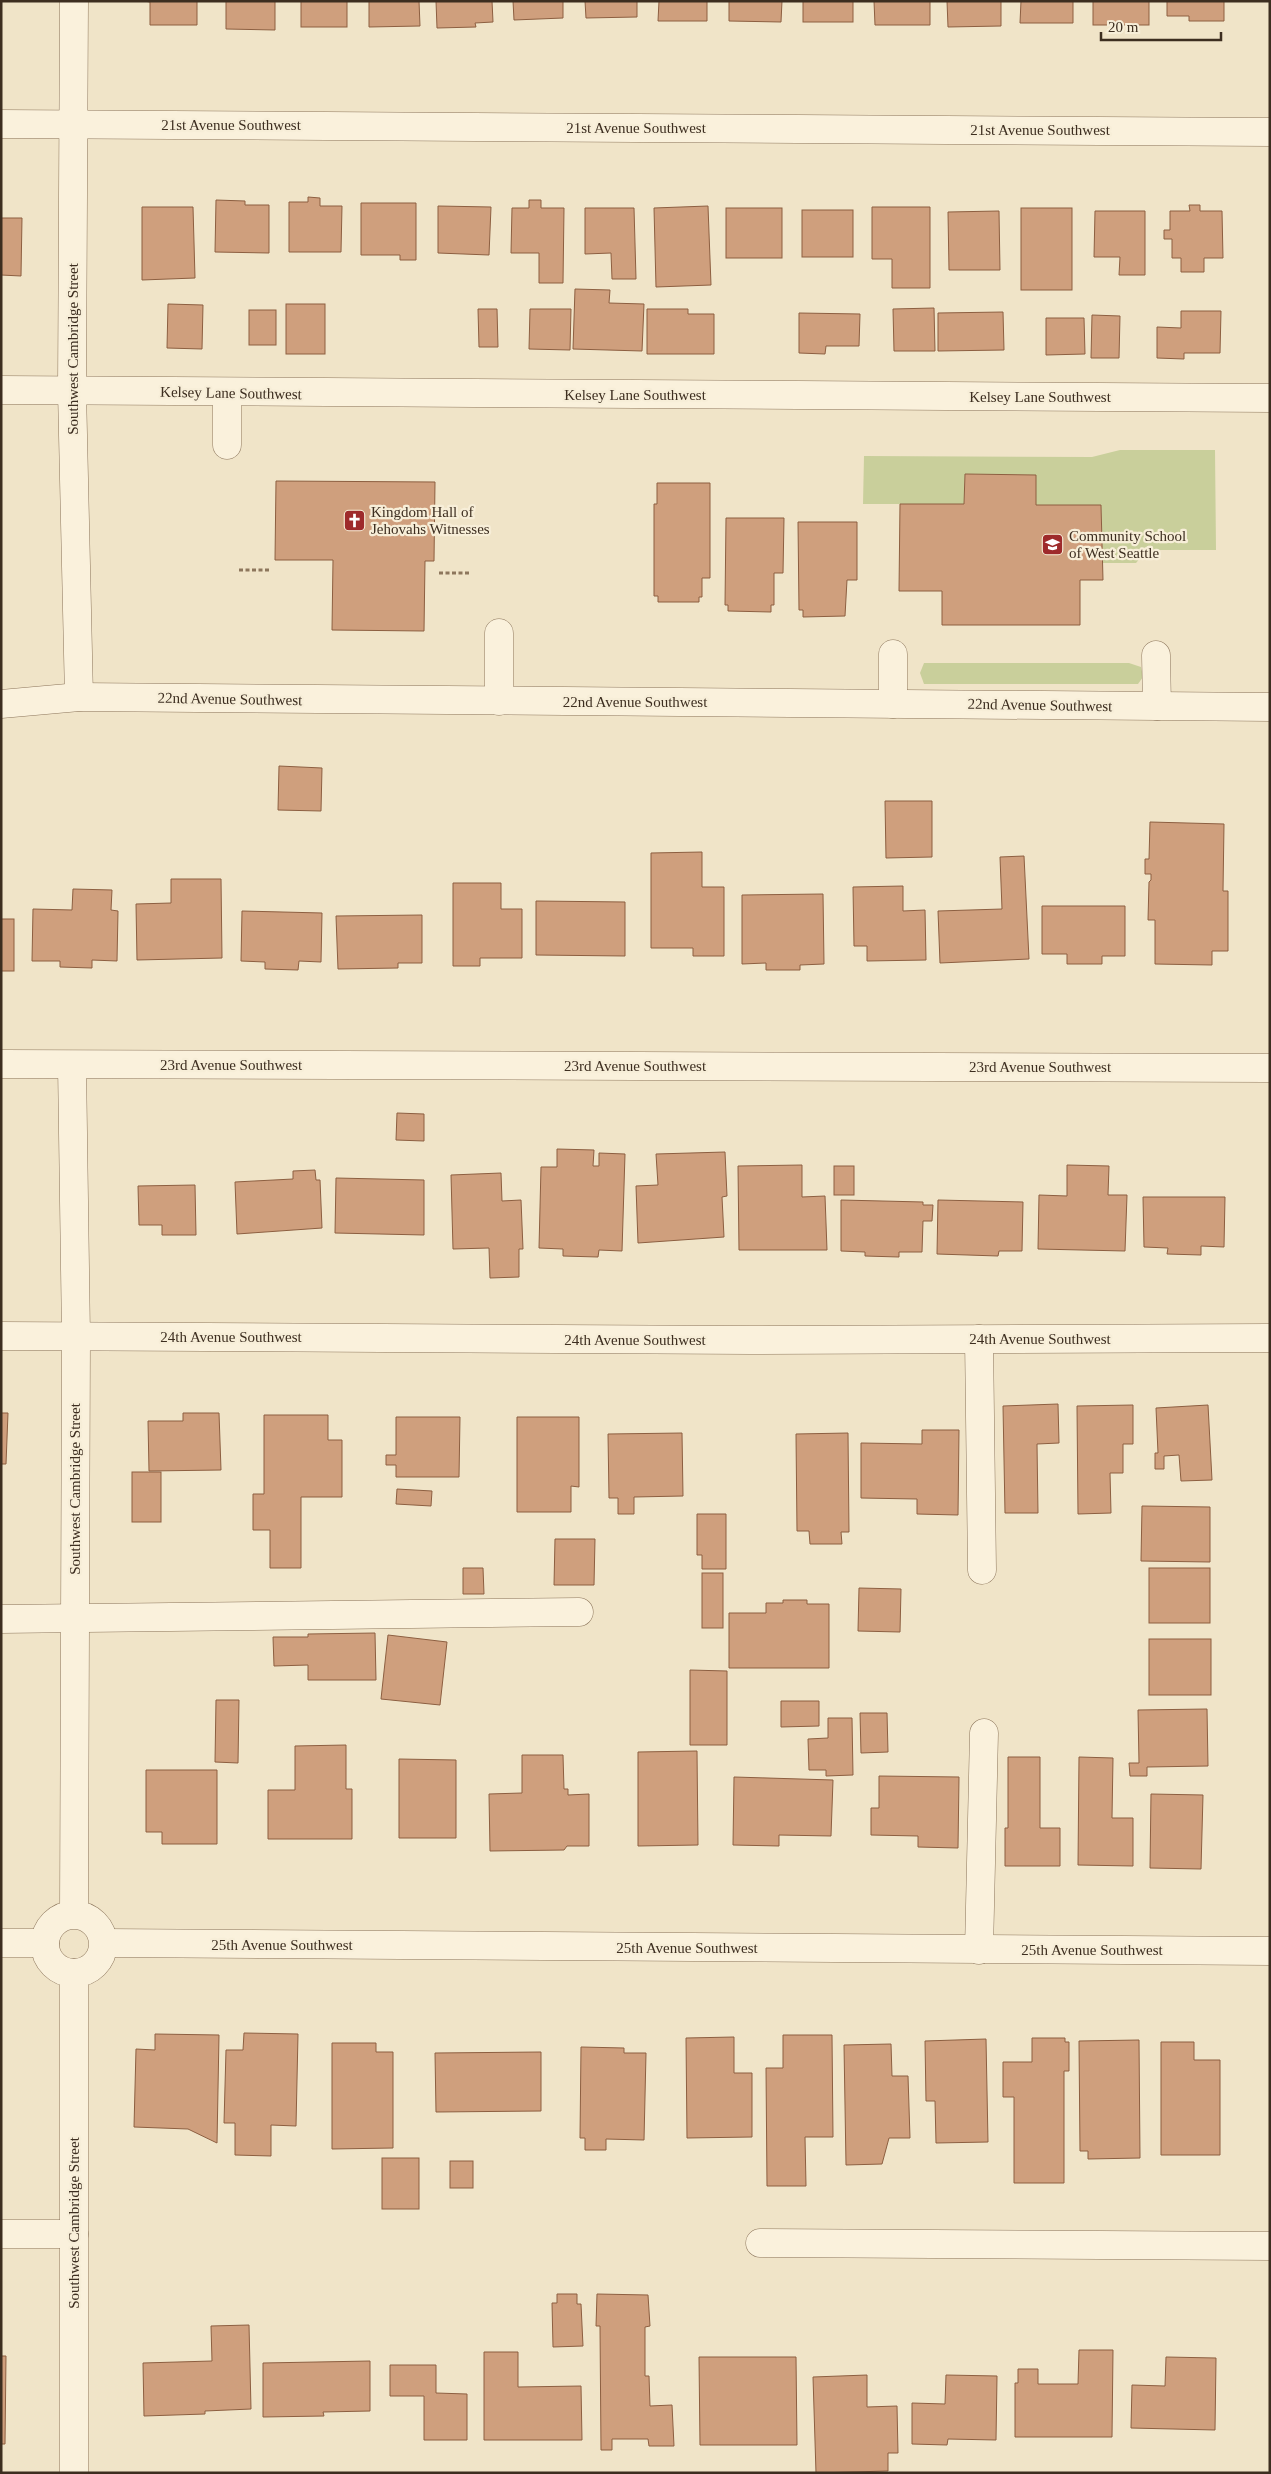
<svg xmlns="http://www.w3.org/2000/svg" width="1271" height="2474" viewBox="0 0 1271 2474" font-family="'Times New Roman',serif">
	<rect width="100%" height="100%" fill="#f0e4c8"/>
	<g fill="#c9cf9b">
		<polygon points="1120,450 1215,450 1216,550 1147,550 1136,563 1103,563 1101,505 1036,505 1036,475 965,474 964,504 863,504 864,456 1092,457"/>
		<polygon points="924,663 1129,663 1141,667 1143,677 1138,684 924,684 920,673"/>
	</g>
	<g fill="#cf9f7d" stroke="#8d5f41">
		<polygon points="144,1 197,1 197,25 150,25 150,2"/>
		<polygon points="226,1 275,1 275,30 226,29"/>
		<rect x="301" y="1" width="46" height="26"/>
		<polygon points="369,1 419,1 420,26 369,27"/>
		<polygon points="436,1 492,1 493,22 475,23 476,27 437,28"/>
		<polygon points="513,1 563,1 563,18 514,20"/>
		<polygon points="585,1 637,1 637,17 586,18"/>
		<polygon points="659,1 707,1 707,21 658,21"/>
		<polygon points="729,1 782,1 781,22 729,21"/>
		<rect x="803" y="1" width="50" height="21"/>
		<polygon points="874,1 930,1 930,25 875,25"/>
		<polygon points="947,1 1001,1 1001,26 948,27"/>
		<polygon points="1021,1 1073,1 1073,23 1020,23"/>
		<rect x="1093" y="1" width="56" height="24"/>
		<polygon points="1167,1 1224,1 1224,21 1189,21 1189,16 1167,16"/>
		<polygon points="308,197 320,198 320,206 342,206 341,252 289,252 289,202 308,202"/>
		<polygon points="216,200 245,201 245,205 269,205 269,253 215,252"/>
		<polygon points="529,200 541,200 541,208 564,208 563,283 539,283 539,253 511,253 512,208 529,208"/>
		<polygon points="361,203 416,203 416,260 400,260 400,255 361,255"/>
		<polygon points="1189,205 1200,205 1200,211 1222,211 1223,258 1204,258 1204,272 1181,272 1181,258 1172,258 1172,239 1164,239 1164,230 1170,230 1170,211 1190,211"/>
		<polygon points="438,206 491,207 489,255 438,253"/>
		<polygon points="708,206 711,285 656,287 654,208"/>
		<polygon points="142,207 193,207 195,278 142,280"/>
		<polygon points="872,207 930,207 930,288 892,288 892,259 872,259"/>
		<polygon points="585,208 634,208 636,279 612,279 611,253 585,254"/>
		<rect x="726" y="208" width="56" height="50"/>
		<rect x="1021" y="208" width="51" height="82"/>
		<rect x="802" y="210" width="51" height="47"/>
		<polygon points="999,211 1000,270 949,270 948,212"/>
		<polygon points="1095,211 1145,211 1145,275 1119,275 1120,257 1094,257"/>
		<polygon points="1,218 22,218 21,276 1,275"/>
		<polygon points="575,289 610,290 609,303 644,304 642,351 573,349"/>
		<polygon points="168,304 203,305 202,349 167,348"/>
		<rect x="286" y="304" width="39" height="50"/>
		<polygon points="934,308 935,351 894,351 893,309"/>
		<polygon points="478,309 497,309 498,347 479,347"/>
		<polygon points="530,309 571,309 570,350 529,349"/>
		<polygon points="647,309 688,309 688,314 714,314 714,354 647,354"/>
		<rect x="249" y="310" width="27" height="35"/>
		<polygon points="1181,311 1221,311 1220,353 1184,353 1184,359 1157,358 1157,327 1181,328"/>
		<polygon points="1003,312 1004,350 938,351 938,313"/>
		<polygon points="799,313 860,314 859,346 826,346 825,354 799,353"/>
		<polygon points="1092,315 1120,316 1119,358 1091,358"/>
		<polygon points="1046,318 1084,318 1085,354 1046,355"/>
		<polygon points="965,474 1036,475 1036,505 1101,505 1103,580 1080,580 1080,625 942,625 942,591 899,591 900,504 964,504"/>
		<polygon points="276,481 435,482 434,561 425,561 424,631 332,630 333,560 275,560"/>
		<polygon points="657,483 710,483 710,578 702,578 702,597 699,597 699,602 658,602 658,596 654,596 654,504 657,504"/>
		<polygon points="726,518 784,518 783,573 774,573 774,605 771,605 771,612 728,611 728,605 725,605"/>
		<polygon points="798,522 857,522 857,580 847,580 845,616 803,617 803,610 799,610"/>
		<polygon points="279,766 322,768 321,811 278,810"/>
		<polygon points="885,801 932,801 932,857 886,858"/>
		<polygon points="1150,822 1224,824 1223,891 1228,891 1228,951 1212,951 1212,965 1155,964 1155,920 1148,920 1149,882 1151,880 1151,874 1145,874 1145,859 1149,859"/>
		<polygon points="702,852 702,887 724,887 724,956 693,956 693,948 651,948 651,853"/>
		<polygon points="1024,856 1029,959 940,963 938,911 1002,909 1000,857"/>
		<polygon points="171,879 221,879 222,958 137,960 136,904 171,903"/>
		<polygon points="453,883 501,883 501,909 522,909 522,958 480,958 480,966 453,966"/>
		<polygon points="903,886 903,911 925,910 926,960 867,961 867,946 854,946 853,887"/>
		<polygon points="73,889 112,890 111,910 118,911 117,961 92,960 92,968 60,967 60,961 32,961 33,909 72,910"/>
		<polygon points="823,894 824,964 800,965 800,970 766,970 766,963 742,964 742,895"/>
		<polygon points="536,901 625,902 625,956 536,955"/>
		<polygon points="1042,906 1125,906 1125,956 1102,956 1102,964 1067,964 1067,954 1042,954"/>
		<polygon points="242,911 322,913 321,962 299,961 298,970 265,969 265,962 241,961"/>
		<polygon points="422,915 422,963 398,963 398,968 338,969 336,916"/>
		<rect x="1" y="919" width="13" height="52"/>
		<polygon points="397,1113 424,1114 424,1141 396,1140"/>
		<polygon points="557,1149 594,1150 593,1166 599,1166 599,1153 625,1154 622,1251 599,1250 598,1257 563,1256 563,1249 539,1248 541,1167 557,1167"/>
		<polygon points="725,1152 727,1196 722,1197 724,1237 638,1243 636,1186 658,1185 656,1154"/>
		<polygon points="802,1165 802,1197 825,1196 827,1250 739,1250 738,1166"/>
		<polygon points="1067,1165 1109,1166 1108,1195 1127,1195 1125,1251 1038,1249 1039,1195 1067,1196"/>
		<rect x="834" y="1166" width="20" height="29"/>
		<polygon points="315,1170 316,1180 320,1180 322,1228 237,1234 235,1182 293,1179 293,1171"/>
		<polygon points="501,1173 502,1201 521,1200 523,1249 519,1249 519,1277 490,1278 489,1248 453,1249 451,1175"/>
		<polygon points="336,1178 424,1180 424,1235 335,1233"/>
		<polygon points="195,1185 196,1235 162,1235 162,1225 139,1225 138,1186"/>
		<polygon points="1143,1197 1225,1197 1224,1247 1201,1246 1201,1255 1167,1254 1168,1248 1144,1247"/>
		<polygon points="841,1200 923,1202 923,1205 933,1205 932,1221 923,1221 922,1252 899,1252 899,1257 865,1256 865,1252 841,1251"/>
		<polygon points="938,1200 1023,1202 1022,1251 999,1251 998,1256 937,1254"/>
		<polygon points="1058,1404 1059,1443 1037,1444 1038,1513 1005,1513 1003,1406"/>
		<polygon points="1133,1405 1133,1444 1123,1444 1123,1473 1110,1473 1111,1513 1078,1514 1077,1406"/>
		<polygon points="1208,1405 1212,1480 1181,1481 1179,1455 1164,1456 1164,1469 1155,1469 1155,1453 1158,1453 1156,1408"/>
		<polygon points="1,1413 8,1413 6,1464 1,1464"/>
		<polygon points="183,1413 219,1413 221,1470 149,1471 148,1421 183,1421"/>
		<polygon points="264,1415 328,1415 328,1440 342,1440 342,1497 301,1497 301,1568 270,1568 270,1530 253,1530 253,1494 264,1494"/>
		<polygon points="396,1417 460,1417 459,1477 396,1477 396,1465 386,1465 386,1455 396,1455"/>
		<polygon points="517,1417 579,1417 579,1487 571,1486 571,1512 517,1512"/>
		<polygon points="922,1430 959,1430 958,1515 917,1514 917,1499 861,1498 861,1443 922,1444"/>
		<polygon points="682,1433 683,1496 634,1497 634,1514 618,1514 618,1498 609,1498 608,1434"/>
		<polygon points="848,1433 849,1532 841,1532 842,1544 810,1544 809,1531 797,1531 796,1434"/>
		<rect x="132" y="1472" width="29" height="50"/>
		<polygon points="397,1489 432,1491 431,1506 396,1504"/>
		<polygon points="1142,1506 1210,1507 1210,1562 1141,1561"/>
		<polygon points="697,1514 726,1514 726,1569 702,1569 702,1555 697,1555"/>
		<polygon points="555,1539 595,1539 594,1585 554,1585"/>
		<polygon points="463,1568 483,1568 484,1594 463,1594"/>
		<rect x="1149" y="1568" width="61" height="55"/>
		<rect x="702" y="1573" width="21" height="55"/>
		<polygon points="859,1588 901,1589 900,1632 858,1631"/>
		<polygon points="783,1600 807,1600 807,1604 829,1604 829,1668 729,1668 729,1613 766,1613 766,1603 783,1603"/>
		<polygon points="375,1633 376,1680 308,1680 308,1665 274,1666 273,1637 308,1637 308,1634"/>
		<polygon points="388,1635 447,1642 440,1705 381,1699"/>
		<rect x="1149" y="1639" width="62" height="56"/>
		<polygon points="690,1670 727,1671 727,1745 690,1745"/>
		<polygon points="216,1700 239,1700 238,1763 215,1762"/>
		<polygon points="781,1701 819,1701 819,1726 781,1727"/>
		<polygon points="1207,1709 1208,1766 1147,1767 1147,1776 1130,1776 1129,1763 1139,1763 1138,1710"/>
		<polygon points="860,1713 887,1713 888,1752 861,1753"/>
		<polygon points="828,1718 852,1718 853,1775 826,1776 826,1770 809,1770 808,1739 828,1738"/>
		<polygon points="346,1745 346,1789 352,1789 352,1839 268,1839 268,1790 295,1790 295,1746"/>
		<polygon points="697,1751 698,1845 638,1846 638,1752"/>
		<polygon points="522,1755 563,1755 564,1789 568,1789 568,1795 589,1794 589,1846 567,1846 564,1850 490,1851 489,1794 522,1793"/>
		<polygon points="1008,1757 1040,1757 1040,1828 1060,1828 1060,1866 1005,1866 1005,1828 1008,1828"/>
		<polygon points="1079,1757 1113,1758 1112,1818 1133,1818 1133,1866 1078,1865"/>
		<polygon points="399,1759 456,1760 456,1838 399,1838"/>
		<polygon points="146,1770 217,1770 217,1844 162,1844 162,1832 146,1832"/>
		<polygon points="879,1776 959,1777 958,1848 918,1847 918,1836 871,1835 871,1808 879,1808"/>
		<polygon points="734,1777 833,1780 831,1836 779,1835 779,1846 733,1845"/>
		<polygon points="1151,1794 1203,1795 1201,1869 1150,1868"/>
		<polygon points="244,2033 298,2034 296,2126 271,2125 271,2156 235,2155 235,2123 224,2123 226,2050 243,2050"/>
		<polygon points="155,2034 219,2035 217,2143 188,2129 134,2127 136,2049 155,2050"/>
		<polygon points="783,2035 832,2035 833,2137 805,2137 806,2186 767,2186 766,2068 783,2068"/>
		<polygon points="734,2037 734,2073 752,2073 752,2137 687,2138 686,2038"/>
		<polygon points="1032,2038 1065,2038 1065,2042 1069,2042 1069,2071 1064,2071 1064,2183 1014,2183 1014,2097 1003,2097 1003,2062 1032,2062"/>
		<polygon points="986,2039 988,2142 936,2143 935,2101 926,2101 925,2041"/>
		<polygon points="1139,2040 1140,2158 1088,2159 1088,2151 1080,2151 1079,2041"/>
		<polygon points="1161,2042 1194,2042 1194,2060 1220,2060 1220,2155 1161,2155"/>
		<polygon points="332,2043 376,2043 376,2052 393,2052 393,2148 332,2149"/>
		<polygon points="891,2044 892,2076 908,2076 910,2138 889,2138 882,2164 846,2165 844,2045"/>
		<polygon points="581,2047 624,2048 624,2053 646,2053 644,2140 606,2139 606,2150 585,2150 585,2138 580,2138"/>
		<polygon points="541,2052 541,2111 436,2112 435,2053"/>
		<rect x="382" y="2158" width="37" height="51"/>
		<rect x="450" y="2161" width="23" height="27"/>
		<polygon points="557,2294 577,2294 577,2304 581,2304 583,2346 553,2347 552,2303 557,2303"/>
		<polygon points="597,2294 648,2295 650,2326 645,2327 645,2376 649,2376 650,2406 672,2405 674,2446 649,2446 648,2439 612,2439 612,2450 601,2450 600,2326 596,2326"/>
		<polygon points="249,2325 251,2409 205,2411 205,2414 144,2416 143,2363 212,2361 211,2326"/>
		<polygon points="1079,2350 1113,2350 1112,2437 1015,2437 1015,2383 1018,2383 1018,2369 1038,2369 1038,2384 1078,2384"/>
		<polygon points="484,2352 518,2352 518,2387 581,2386 582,2440 484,2440"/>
		<polygon points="1,2356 6,2356 5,2444 1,2444"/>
		<polygon points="699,2357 796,2357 797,2445 700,2445"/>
		<polygon points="1166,2357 1216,2358 1215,2430 1131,2428 1132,2385 1165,2386"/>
		<polygon points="370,2361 370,2411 323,2412 324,2416 263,2417 263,2363"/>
		<polygon points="390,2365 436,2365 436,2393 467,2394 467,2440 424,2440 424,2396 390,2396"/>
		<polygon points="867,2375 867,2407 897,2406 898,2453 888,2453 888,2471 816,2473 813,2377"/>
		<polygon points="946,2375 997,2376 996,2440 948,2439 947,2445 912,2444 912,2403 945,2404"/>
	</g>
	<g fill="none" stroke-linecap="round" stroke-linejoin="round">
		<defs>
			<g id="minor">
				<polyline points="74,1 72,391 79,697"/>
				<polyline points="1,124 1270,132"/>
				<polyline points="1,390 1270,398"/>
				<polyline points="227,393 227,445"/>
				<polyline points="499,633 499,701"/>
				<polyline points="1156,655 1157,706"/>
				<polyline points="1,704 79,697 1270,707"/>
				<polyline points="893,704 893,654"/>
				<polyline points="1,1064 1270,1068"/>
				<polyline points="72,1065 76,1336 74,1914"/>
				<polyline points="1,1336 750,1340 1270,1338"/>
				<polyline points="979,1339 982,1570"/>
				<polyline points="1,1619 579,1612"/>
				<circle cx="74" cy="1944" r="29"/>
				<polyline points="1,1943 45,1943"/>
				<polyline points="104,1943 1270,1951"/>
				<polyline points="979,1950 984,1733"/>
				<polyline points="74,1973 74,2473"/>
				<polyline points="1,2234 74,2234"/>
				<polyline points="760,2243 1270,2246"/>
			</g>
		</defs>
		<use href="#minor" stroke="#8d765c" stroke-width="29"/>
		<g stroke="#8d765c" stroke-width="3" stroke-dasharray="4 2.5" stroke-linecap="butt">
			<polyline points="239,570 271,570"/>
			<polyline points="439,573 469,573"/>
		</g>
		<use href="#minor" stroke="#faf1dc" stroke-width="28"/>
	</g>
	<defs>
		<symbol id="church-square" viewBox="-11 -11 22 22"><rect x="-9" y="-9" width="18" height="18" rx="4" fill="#9e2a2b" stroke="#f7eed8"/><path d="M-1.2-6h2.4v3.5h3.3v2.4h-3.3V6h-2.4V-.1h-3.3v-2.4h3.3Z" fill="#fff"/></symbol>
		<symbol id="school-square" viewBox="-11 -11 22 22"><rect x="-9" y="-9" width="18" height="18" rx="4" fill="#9e2a2b" stroke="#f7eed8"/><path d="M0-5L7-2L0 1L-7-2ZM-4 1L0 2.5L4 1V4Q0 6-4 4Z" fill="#fff"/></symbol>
	</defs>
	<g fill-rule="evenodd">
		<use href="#church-square" x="342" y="508" width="25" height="25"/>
		<use href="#school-square" x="1040" y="532" width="25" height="25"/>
	</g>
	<g text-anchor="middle" stroke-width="4.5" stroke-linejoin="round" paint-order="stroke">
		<g font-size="15" fill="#3d2e20" stroke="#f7eed8">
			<text x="231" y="130">21st Avenue Southwest</text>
			<text x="636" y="133">21st Avenue Southwest</text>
			<text x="1040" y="135">21st Avenue Southwest</text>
			<text transform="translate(73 349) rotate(-90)" y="5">Southwest Cambridge Street</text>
			<text transform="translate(231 393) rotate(1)" y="5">Kelsey Lane Southwest</text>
			<text x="635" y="400">Kelsey Lane Southwest</text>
			<text x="1040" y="402">Kelsey Lane Southwest</text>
			<text transform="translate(230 699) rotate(1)" y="5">22nd Avenue Southwest</text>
			<text x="635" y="707">22nd Avenue Southwest</text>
			<text transform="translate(1040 705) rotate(1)" y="5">22nd Avenue Southwest</text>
			<text x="231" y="1070">23rd Avenue Southwest</text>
			<text x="635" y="1071">23rd Avenue Southwest</text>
			<text x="1040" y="1072">23rd Avenue Southwest</text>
			<text x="231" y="1342">24th Avenue Southwest</text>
			<text x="1040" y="1344">24th Avenue Southwest</text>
			<text x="635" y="1345">24th Avenue Southwest</text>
			<text transform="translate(75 1489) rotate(-90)" y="5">Southwest Cambridge Street</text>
			<text x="282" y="1950">25th Avenue Southwest</text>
			<text x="687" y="1953">25th Avenue Southwest</text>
			<text x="1092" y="1955">25th Avenue Southwest</text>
			<text transform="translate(74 2223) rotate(-90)" y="5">Southwest Cambridge Street</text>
		</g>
		<g font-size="15" fill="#3d2e20" stroke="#f7eed8" text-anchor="start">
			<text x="371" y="517">Kingdom Hall of<tspan x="371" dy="17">Jehovahs Witnesses</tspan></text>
			<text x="1069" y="541">Community School<tspan x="1069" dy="17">of West Seattle</tspan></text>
		</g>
	</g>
	<rect width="1271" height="2474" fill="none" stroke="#3d2e20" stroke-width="5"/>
	<path d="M1101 32v8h120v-8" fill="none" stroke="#3d2e20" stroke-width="2.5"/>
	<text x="1108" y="32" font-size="15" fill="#3d2e20" stroke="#f7eed8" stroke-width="4" paint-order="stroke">20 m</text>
</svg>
